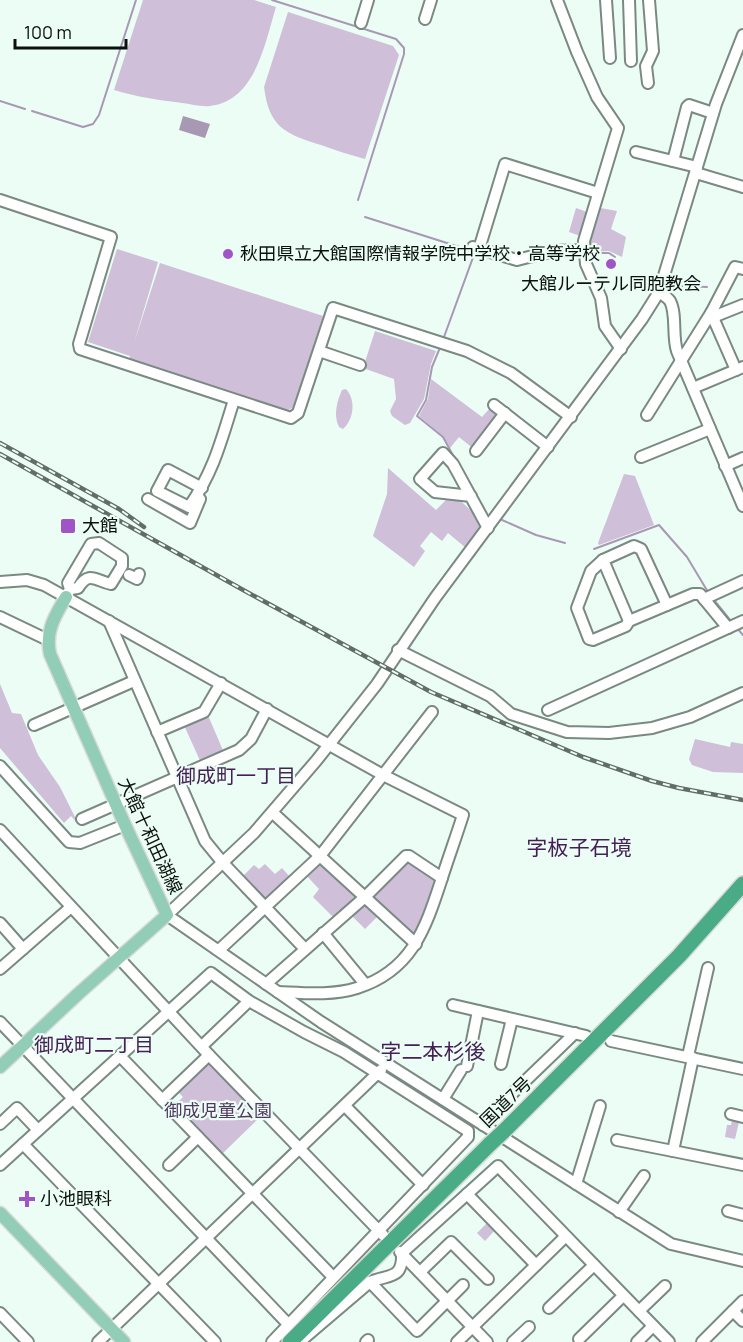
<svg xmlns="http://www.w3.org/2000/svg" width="743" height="1342" viewBox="0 0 743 1342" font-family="Manrope,'Noto Sans JP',sans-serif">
	<rect width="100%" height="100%" fill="#ebfdf4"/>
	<g fill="#cfbfd8">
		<path d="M143 0H254L276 7C265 42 256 101 210 106 201 107 191 104 182 103 159 100 137 97 114 90Z"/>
		<path d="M288 12 393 46 399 55 365 159C350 155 335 150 321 145 285 134 269 127 264 87Z"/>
		<polygon points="595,207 617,211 611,229 626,237 622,257 609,251 586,252"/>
		<polygon points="576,208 590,213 583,237 569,232"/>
		<polygon points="117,249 158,262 134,343 160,263 323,316 294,407 286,411 129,360 130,356 88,342"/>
		<polygon points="375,331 436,351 431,364 424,399 410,423 405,425 392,416 390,411 396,399 394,379 363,368"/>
		<polygon points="431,379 482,417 491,407 499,415 474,449 459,437 450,448 443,436 419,416 428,399"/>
		<path d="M346 389C356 400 354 419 343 429L339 427C333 415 337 401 342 390Z"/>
		<path d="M388 468 436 510 450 496C462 499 478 516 481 528L466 548 448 533 442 541 431 532 420 546 425 551 414 567 373 536 387 494Z"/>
		<polygon points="624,474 635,476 654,525 599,545 598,543"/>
		<polygon points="0,684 12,713 21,714 38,755 60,787 79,825 71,816 64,823 0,748"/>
		<polygon points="207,713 225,755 202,765 183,723"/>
		<polygon points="695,739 730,747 731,742 743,744 743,773 713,772 692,765 689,759"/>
		<polygon points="406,858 439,880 414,941 367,897"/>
		<polygon points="322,861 356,894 357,898 334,918 313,897 319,889 305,874"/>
		<polygon points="265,864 275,874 282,868 290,877 267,898 263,898 243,876 254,865 259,869"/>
		<polygon points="362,902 380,914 365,929 350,914"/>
		<polygon points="205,1062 210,1062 261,1116 221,1155 174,1106 183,1097 177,1091"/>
		<polygon points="732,1120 739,1122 735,1139 725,1137 727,1125 731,1125"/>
		<polygon points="488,1222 496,1229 485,1241 477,1233"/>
	</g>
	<polygon fill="#a998b3" points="183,116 210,124 205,138 179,130"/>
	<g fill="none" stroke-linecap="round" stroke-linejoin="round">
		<g stroke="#a998b3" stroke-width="2">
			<polyline points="272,0 396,39 404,48 404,54 358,200"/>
			<polyline points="0,101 25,109"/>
			<polyline points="32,111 83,127 93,124 99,115 136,0"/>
			<polyline points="365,217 469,250"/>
			<polyline points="590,253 609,253 615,257"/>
			<polyline points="495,259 514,265 518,265"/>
			<polyline points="524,263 566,256"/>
			<polyline points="670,283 682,286 707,287"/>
			<polyline points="444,337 475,252"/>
			<polyline points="439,350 432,367 426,400 417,416 443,437 455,459"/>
			<polyline points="502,520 536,535 565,543"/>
			<polyline points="594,549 659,525 687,557 708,592"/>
			<polyline points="714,600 731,621"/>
			<polyline points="737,628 743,635"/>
		</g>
		<defs>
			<g id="minor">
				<polyline points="557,0 577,52 597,97 618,128 584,241 586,264 601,298 605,326 621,349"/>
				<polyline points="606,0 610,58"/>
				<polyline points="629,0 631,61"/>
				<polyline points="425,19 431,0"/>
				<polyline points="361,23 368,0"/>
				<polyline points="743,35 716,104 659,292 642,319 435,598 377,684 316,761 254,833 167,915 321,1022 671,1244 743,1261"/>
				<polyline points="648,83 646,66 653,51 649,0"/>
				<polyline points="636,152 697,167"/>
				<polyline points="673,161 687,107 689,105 713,113"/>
				<polyline points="696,173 743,187"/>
				<polyline points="0,200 111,237 79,344 80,349 291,418 298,413 333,308 467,351 511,373 571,417"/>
				<polyline points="473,247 517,260 552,251 584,250"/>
				<polyline points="479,249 505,164 598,193"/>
				<path d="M659 292C662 294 668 298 670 301 677 314 672 336 677 351L743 506"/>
				<polyline points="711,313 736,370"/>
				<polyline points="713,317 743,305"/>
				<polyline points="319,351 360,365"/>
				<polyline points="693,388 743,367"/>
				<polyline points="494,405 548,447"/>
				<polyline points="647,415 711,313 735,267 743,269"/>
				<polyline points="476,451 505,413"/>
				<polyline points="641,457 710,429"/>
				<polyline points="725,466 743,458"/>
				<path d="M202 488 168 470 157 491 189 507C214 471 221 441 234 400"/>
				<polyline points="471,496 435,492 420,479 443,453 453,464 488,528"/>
				<polyline points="148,499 190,523 200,499"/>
				<polyline points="603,560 591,571 577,608 589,639 593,640 626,626 629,621 693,594 700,594 728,628"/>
				<polyline points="129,575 137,579 139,574"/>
				<path d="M0 582 27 580 44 585 383 775 463 815C456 837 448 859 441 881 425 930 411 971 357 988 332 996 303 993 278 992"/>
				<path d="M66 597 70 589 68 583 91 544 99 543 122 558V566L111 584C96 581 89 570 78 588L70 589"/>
				<polyline points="704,599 743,581"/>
				<polyline points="0,617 48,640"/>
				<polyline points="109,621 205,841 223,863 305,949"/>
				<polyline points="629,621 603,560 634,546 641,549 667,605"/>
				<polyline points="398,650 490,696 511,714 567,732 609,733 652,728 690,717 743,693"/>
				<polyline points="548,710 743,621"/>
				<polyline points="34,725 134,681"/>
				<polyline points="157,732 204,712 221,683"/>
				<polyline points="0,766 69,842 80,843 125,825"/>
				<polyline points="273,813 416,944"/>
				<polyline points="82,819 239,750 251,739 267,709"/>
				<polyline points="0,830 209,1055 383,1235"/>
				<polyline points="0,923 23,949"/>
				<polyline points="323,933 365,984"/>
				<polyline points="219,950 320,856 432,712"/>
				<polyline points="0,969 71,907"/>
				<polyline points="266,984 365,897 406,856 409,856 442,878"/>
				<polyline points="453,1005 586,1036"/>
				<polyline points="0,1022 288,1324"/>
				<polyline points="611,1041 743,1069"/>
				<polyline points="202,1046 249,1001"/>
				<polyline points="120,1056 333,1277"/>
				<polyline points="688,1056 708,968"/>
				<polyline points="693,1058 673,1151 743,1165"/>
				<polyline points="501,1064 512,1019"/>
				<polyline points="467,1066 478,1011"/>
				<polyline points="443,1099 461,1070"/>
				<polyline points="162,1100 209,1055"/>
				<polyline points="345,1106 423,1185"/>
				<polyline points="731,1114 743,1117"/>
				<polyline points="0,1124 17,1108 38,1130"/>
				<polyline points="483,1125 496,1109 575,1033"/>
				<polyline points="617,1140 673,1151"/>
				<polyline points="23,1144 215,1342"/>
				<polyline points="0,1165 211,973 249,1001 304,1032 344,1052 468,1131 468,1137 272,1342"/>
				<polyline points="169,1165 198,1137"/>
				<polyline points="576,1184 600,1106"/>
				<polyline points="467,1194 536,1265"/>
				<polyline points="728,1211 743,1215"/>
				<polyline points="619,1212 644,1176"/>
				<polyline points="400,1252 487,1342"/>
				<polyline points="402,1253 498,1166 669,1342"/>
				<polyline points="420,1272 451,1242 488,1279"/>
				<polyline points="370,1282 417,1331 463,1285"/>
				<polyline points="549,1308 594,1265"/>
				<polyline points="639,1311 665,1286"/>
				<polyline points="733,1311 743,1321"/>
				<polyline points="0,1313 28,1342"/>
				<path d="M303 1339 370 1282C389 1274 403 1280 402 1253"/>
				<polyline points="579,1339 623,1296"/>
				<polyline points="98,1342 381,1070"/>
				<polyline points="366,1342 368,1340"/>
				<polyline points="457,1342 565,1237"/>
				<polyline points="513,1342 529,1327"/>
				<polyline points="637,1342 653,1326"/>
				<polyline points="702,1342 743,1301"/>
			</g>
			<g id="major">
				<path d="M0 1067 78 994 167 915 125 825 50 654C45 631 55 616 66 597"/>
				<polyline points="0,1213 124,1342"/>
			</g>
			<g id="highway">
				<polyline points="504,1131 679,956 743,884"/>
				<polyline points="290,1342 490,1144"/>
			</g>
		</defs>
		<use href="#minor" stroke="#7a8a83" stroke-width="14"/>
		<use href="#major" stroke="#d8d9d8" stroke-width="15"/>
		<use href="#highway" stroke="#d8d9d8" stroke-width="18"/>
		<use href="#minor" stroke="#fff" stroke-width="10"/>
		<use href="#major" stroke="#92cdb7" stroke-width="12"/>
		<use href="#highway" stroke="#4aab87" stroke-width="15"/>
		<defs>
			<g id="rail">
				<polyline points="0,443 119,509 144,527"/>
				<polyline points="0,454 245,591 431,692 583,757 652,781 679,788 743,800"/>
			</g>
		</defs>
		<use href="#rail" stroke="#626d67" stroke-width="4.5"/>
		<use href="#rail" stroke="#ebfdf4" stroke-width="2" stroke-dasharray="7" stroke-linecap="butt"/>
		<defs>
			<polyline id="highway-bridge" points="490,1144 504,1131"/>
		</defs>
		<use href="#highway-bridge" stroke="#d8d9d8" stroke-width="18" stroke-linecap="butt"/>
		<use href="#highway-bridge" stroke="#4aab87" stroke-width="15"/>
	</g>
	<g fill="#a055c7" stroke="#ebfdf4" stroke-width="2">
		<circle cx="228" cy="254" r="6"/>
		<circle cx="611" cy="264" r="6"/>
		<rect x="60" y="518" width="16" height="16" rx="3"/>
		<path d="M24 1190h6v6h6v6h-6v6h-6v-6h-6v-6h6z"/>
	</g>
	<g text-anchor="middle" stroke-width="4.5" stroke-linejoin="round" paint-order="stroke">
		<g font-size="18" fill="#0b110e" stroke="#ebfdf4" text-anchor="start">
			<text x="240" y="260">秋田県立大館国際情報学院中学校・高等学校</text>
			<text x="611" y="290" text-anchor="middle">大館ルーテル同胞教会</text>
			<text x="82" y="532">大館</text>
			<text x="40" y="1205">小池眼科</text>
		</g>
		<g font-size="18" fill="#0b110e" stroke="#ebfdf4">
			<text transform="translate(150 836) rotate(65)" y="6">大館十和田湖線</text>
			<text transform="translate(506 1102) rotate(-44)" y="6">国道7号</text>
		</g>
		<g font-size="18" fill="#523860" stroke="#ebfdf4">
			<text x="218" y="1117">御成児童公園</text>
		</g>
		<g font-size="20" fill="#452057" stroke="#ebfdf4">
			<text x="236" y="783">御成町一丁目</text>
			<text x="94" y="1052">御成町二丁目</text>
		</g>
		<g font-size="21" fill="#452057" stroke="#ebfdf4">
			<text x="579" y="855">字板子石境</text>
			<text x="433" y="1059">字二本杉後</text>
		</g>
	</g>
	<path d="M15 39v9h111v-9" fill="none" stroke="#0b110e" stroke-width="3"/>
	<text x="24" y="39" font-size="18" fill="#0b110e" stroke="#ebfdf4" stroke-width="4.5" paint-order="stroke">100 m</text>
</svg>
